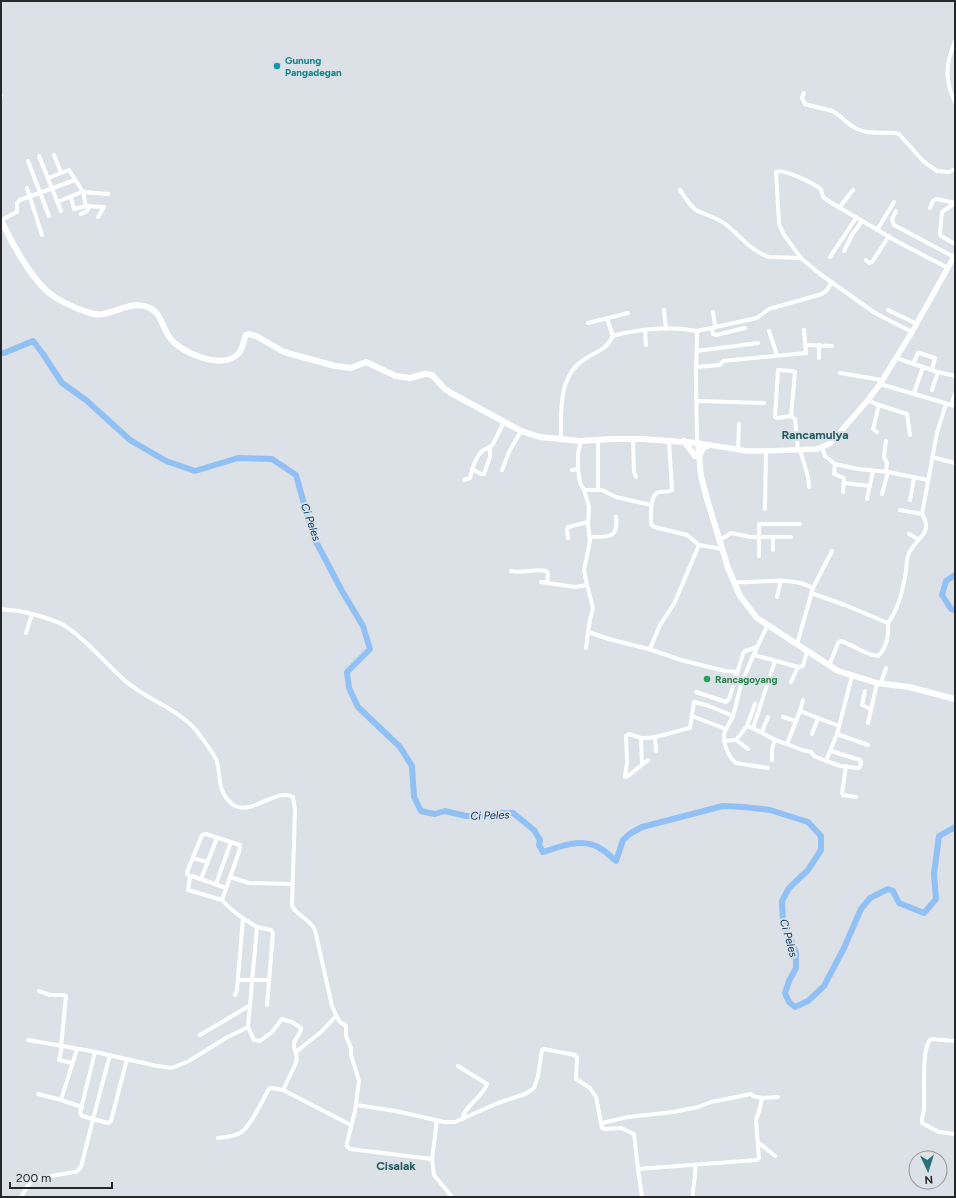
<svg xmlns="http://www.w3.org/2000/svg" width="956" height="1198" viewBox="0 0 956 1198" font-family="Figtree,sans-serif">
	<rect width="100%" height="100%" fill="#dbe1e6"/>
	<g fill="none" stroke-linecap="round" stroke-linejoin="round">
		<g stroke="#91c0f5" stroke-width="6">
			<path d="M1 353H4L33 341 43 354 62 383 86 400 130 440 166 461 195 471 238 458 272 459 296 475 313 536 342 591 363 626 370 649 347 672 349 688 358 707 400 747 412 766 414 797 421 811 435 814 445 811 466 816H483L499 813H513L534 830 540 840 539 845 543 852C562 846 583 837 601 849 607 852 611 857 616 861L623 840 631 833 642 827 723 806 744 807 770 810 808 822 821 836V850L808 870 789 888 782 901 783 922 796 953V968L789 981 785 993 789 1002 795 1007 808 1001 824 986 844 948 861 909 870 898 888 889 893 891 899 903 924 913 936 899 934 874 939 836 955 827"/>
			<polyline points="955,575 946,581 942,595 951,609 955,610"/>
		</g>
		<g stroke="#fff" stroke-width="4">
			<path d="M955 41C946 63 944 80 955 102"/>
			<path d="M804 93 802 98 805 104C814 107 823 108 832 111 840 115 845 121 852 126 864 135 881 132 895 133L899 134 923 161 937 171 949 172 955 169"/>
			<polyline points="1,97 1,96"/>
			<polyline points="54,155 61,172"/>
			<polyline points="39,156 61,211"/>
			<polyline points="28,161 49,216"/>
			<polyline points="48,178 69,170 83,192 86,206"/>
			<polyline points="27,188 42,235"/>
			<path d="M680 190C685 197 689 205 696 210 705 215 716 217 724 223 739 234 750 251 769 257L801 258"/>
			<polyline points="83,192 108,194"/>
			<polyline points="71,197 74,209 86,206 104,207 98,217"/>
			<polyline points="57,202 79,193"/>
			<polyline points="955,203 942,212 940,233 941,236 955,244"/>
			<polyline points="839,208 853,190"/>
			<polyline points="930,208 933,201 937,199 955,203"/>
			<polyline points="896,211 892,219 894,225 954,257"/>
			<polyline points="81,214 87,211 90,206"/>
			<polyline points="1,220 17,212 17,203 20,200 75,180"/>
			<polyline points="877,230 894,202"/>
			<polyline points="844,251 852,235 862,221"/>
			<polyline points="830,257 856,218"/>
			<polyline points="866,260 869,263 872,262 889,236"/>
			<polyline points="664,310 666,329"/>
			<polyline points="888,310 917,324"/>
			<polyline points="713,312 715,326"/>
			<polyline points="607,319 613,336"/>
			<polyline points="588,323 628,313"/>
			<polyline points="712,328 713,334 716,335 745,328"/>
			<polyline points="645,330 646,345"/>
			<polyline points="697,331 757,318 769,309 822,294 827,290 832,282"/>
			<polyline points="769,331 777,355"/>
			<path d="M912 332 875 313 820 274 801 258 784 235 779 224 776 172C784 168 814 184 821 189L823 197 830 202 898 242 948 268"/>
			<polyline points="805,345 832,346"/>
			<polyline points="819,345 819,358"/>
			<polyline points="697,351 758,343"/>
			<polyline points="896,358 938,372 955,376"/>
			<polyline points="913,364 918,353 919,353 935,358 932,370"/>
			<polyline points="696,367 720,365 723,361 806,353 804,330"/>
			<polyline points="840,373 882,380"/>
			<polyline points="880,384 955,406"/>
			<polyline points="932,390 938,372"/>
			<polyline points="914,393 923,367"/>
			<polyline points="868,400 876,404 907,414 910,435"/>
			<polyline points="697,401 764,403"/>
			<polyline points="951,405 955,394"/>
			<polyline points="791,416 795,372 793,371 778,370 775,417 777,418 791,416 795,419 798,450"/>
			<polyline points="877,432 873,429 879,405"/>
			<path d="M561 440C561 414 558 378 582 361 595 351 605 352 613 336 639 329 670 326 697 331L696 382 697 440 698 443"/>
			<polyline points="633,440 634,472 636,477"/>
			<polyline points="822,447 825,456 835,464 858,469 888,472 928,480"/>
			<polyline points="738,449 739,424"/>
			<polyline points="800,450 808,477 809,487"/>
			<polyline points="932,457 955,463"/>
			<polyline points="835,464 834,474 844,478 843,492"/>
			<polyline points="472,469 481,474 484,474 490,457 490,448"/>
			<polyline points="578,469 578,453 581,441"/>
			<polyline points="502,470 509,452 521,431"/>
			<polyline points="572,470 578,469 580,483 584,490 589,507 588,524 590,541 584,570 587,585 593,608 590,620 588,632 609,639 652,650 681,660 725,671 737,672"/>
			<polyline points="886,471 887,463 884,457 886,441"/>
			<path d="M464 480 470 478C472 469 475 458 482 451 486 448 490 448 493 444L504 422"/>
			<polyline points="844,483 870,486"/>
			<polyline points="584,490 602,490 616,497 651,505"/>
			<polyline points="598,490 598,440"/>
			<polyline points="882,494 888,472"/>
			<polyline points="867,499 873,471"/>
			<polyline points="910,500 914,478"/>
			<polyline points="765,509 766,451"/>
			<polyline points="900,510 922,514"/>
			<polyline points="909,534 918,539"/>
			<path d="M589 537C608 537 619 539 616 517"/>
			<polyline points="568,538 567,530 568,527 588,522"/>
			<polyline points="720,540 731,533 751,537 791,537"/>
			<polyline points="699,545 723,549"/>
			<polyline points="773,550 773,537"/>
			<polyline points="759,556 759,524 800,524"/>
			<path d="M511 571C523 574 534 568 546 571L548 573 547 583"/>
			<polyline points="541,582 575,587 587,585"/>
			<path d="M734 582C761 584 787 575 813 588L797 644"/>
			<polyline points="813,588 832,551"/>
			<polyline points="811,593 845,605 888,623"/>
			<polyline points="777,597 781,580"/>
			<path d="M1 609C7 610 13 610 19 611 30 613 56 620 65 626 86 639 103 661 121 677 144 700 180 708 199 734 203 740 216 756 217 762 221 778 217 791 232 804 250 818 276 787 293 797L295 810 292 906C297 916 310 919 315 930L332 1006 339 1021 346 1026V1036L351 1048V1055L359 1081 355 1111 347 1143V1146L350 1149 432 1159 434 1175 452 1197"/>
			<path d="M767 626C758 646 748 665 741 686 738 695 736 706 733 716 731 722 725 728 724 735 723 745 729 757 736 763L768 768"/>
			<polyline points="26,633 32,614"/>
			<polyline points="586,648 588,632"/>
			<path d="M650 649 660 625 674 604 699 545 687 535 654 527 651 524C651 516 649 493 660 492 664 491 668 493 672 490L669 441"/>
			<polyline points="754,655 798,667"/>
			<path d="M829 666 838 643 841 641C854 645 865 655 878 656 887 648 889 634 888 623 899 608 903 589 906 571 907 564 906 559 909 553 917 537 934 533 922 514L937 433 946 404"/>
			<polyline points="791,682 798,667 803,666 807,651"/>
			<polyline points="881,683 886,668"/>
			<polyline points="865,691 862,705 871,709"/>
			<polyline points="696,692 726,702 729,699 743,654 745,651 757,647"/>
			<polyline points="800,711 803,700"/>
			<polyline points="692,716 726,729"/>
			<polyline points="783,717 796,721"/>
			<polyline points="868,723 877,683"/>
			<polyline points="747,726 755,704"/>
			<polyline points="753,728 775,661"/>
			<polyline points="762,732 768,717"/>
			<polyline points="812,734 818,718"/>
			<polyline points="837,734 868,745"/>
			<polyline points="641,738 629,734 626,736 627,762 625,777 628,776 648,760"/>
			<polyline points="655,738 656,751"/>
			<polyline points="736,740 748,749"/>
			<path d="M724 741 736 740 747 726C762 731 771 740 787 744L800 711 839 726"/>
			<polyline points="787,744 802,750 811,752 814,756 826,761"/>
			<polyline points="831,751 860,760 861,762 860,767 858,768 841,766 826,761 837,734 852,676"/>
			<polyline points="772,760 772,749 775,740"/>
			<path d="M642 764 641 738C658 739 674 731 690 728L694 702 709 706 733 716"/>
			<polyline points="846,766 842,793 843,795 856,797"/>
			<polyline points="193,858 207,862"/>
			<path d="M190 877 187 874V872L202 835 206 834 240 845 239 852 222 900C231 911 245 920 257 927L248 1027 254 1040 260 1041 272 1032 282 1019 292 1022 301 1028C301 1034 296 1037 294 1043 293 1050 299 1055 296 1063L283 1090 351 1125"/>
			<polyline points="230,877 249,883 292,884"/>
			<polyline points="201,879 217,838"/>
			<polyline points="216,884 231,842"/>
			<polyline points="222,900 188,890 190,877 192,876 226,888"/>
			<polyline points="257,927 271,930 273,933 267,1005"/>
			<polyline points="238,980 269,980"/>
			<polyline points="39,991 50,995 64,995 66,996 61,1047"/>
			<polyline points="235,995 237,990 243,918"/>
			<polyline points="200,1035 249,1006"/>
			<polyline points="28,1040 91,1051 157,1066 172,1068 189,1061 226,1038 248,1027"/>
			<path d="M955 1041 931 1039C921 1046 925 1094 924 1108 924 1113 921 1118 922 1123L939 1132 955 1134"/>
			<polyline points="62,1047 59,1060 72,1063"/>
			<polyline points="77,1049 61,1100 82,1107"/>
			<polyline points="95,1052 80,1113 82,1116 93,1119 110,1055"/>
			<polyline points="296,1052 322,1031 336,1016"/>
			<path d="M458 1066 487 1084C484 1096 461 1109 463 1119"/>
			<polyline points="38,1094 61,1100"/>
			<polyline points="356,1105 396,1111 444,1122 455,1122 498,1103 525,1094 530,1091 534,1088 538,1076 542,1050 544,1049 575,1055 577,1058 576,1079 590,1088 596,1097 602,1128 604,1129 621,1128 634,1134 638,1169 757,1160 759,1158 756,1120 760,1108 762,1098 778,1097"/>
			<polyline points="602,1123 628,1117 673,1112 698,1107 711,1102 751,1094 753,1096 762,1098"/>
			<path d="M218 1138C225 1137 233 1137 240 1133 250 1128 263 1099 269 1089L272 1088 283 1090"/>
			<polyline points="759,1143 775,1156"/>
			<polyline points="432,1159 437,1120"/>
			<polyline points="638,1169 642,1197"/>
			<polyline points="21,1197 29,1184 34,1179 74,1172 76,1172 81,1167 93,1119 108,1123 111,1121 127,1059"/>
			<path d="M693 1197C692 1186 697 1176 695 1165"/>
		</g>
		<polyline stroke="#fff" stroke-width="5.5" points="698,443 747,451 766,451 817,449 829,444 836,437 868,400 880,384 912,332 955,255"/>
		<g stroke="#fff" stroke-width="6">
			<path d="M1 220C11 242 33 282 52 295 59 301 68 304 76 308 85 311 93 316 103 314 118 312 133 300 150 308 161 313 163 329 170 338 181 353 222 370 238 354 243 350 243 341 246 335L249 334 256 336 284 352 335 366 351 368 366 362 396 376 410 378 425 374 432 375 444 388 451 393 521 431 540 437 581 441 611 439H642L698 443 701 476 707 499 728 568 740 596 757 618 838 671 877 683 909 687 955 699"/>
			<polyline points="684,441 695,456"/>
			<polyline points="700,455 703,448 709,445"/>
		</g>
	</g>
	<circle fill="#0f9aa8" stroke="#dbe1e6" stroke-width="1.5" cx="277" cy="66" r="4"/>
	<circle fill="#2e9e5b" stroke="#dbe1e6" stroke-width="1.5" cx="707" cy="679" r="4"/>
	<g text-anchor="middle" stroke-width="4" stroke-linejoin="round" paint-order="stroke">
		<g font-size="10" font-weight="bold" fill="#0d838f" stroke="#dbe1e6" text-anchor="start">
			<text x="285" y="64">Gunung<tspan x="285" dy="12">Pangadegan</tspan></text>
		</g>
		<g font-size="10" font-weight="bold" fill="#27864d" stroke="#dbe1e6" text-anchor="start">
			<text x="715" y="683">Rancagoyang</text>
		</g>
		<g font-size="11" font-style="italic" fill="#053968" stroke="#dbe1e6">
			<text transform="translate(311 522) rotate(71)" y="4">Ci Peles</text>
			<text transform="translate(490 815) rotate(-2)" y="4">Ci Peles</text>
			<text transform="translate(789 938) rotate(74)" y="4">Ci Peles</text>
		</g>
		<g font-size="12" font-weight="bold" fill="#225d62" stroke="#dbe1e6">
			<text x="815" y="439">Rancamulya</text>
			<text x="396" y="1170">Cisalak</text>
		</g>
	</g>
	<rect width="956" height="1198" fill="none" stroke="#26282a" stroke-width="4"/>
	<g transform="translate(928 1170) rotate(176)"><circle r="19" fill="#dbe1e6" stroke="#93979b"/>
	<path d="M0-3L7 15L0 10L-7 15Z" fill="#277177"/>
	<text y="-6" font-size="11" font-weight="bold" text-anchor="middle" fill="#26282a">N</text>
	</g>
	<path d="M10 1182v6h102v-6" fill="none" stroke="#26282a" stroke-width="2"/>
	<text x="16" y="1182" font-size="12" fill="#26282a" stroke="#dbe1e6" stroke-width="3" paint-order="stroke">200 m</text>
</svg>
